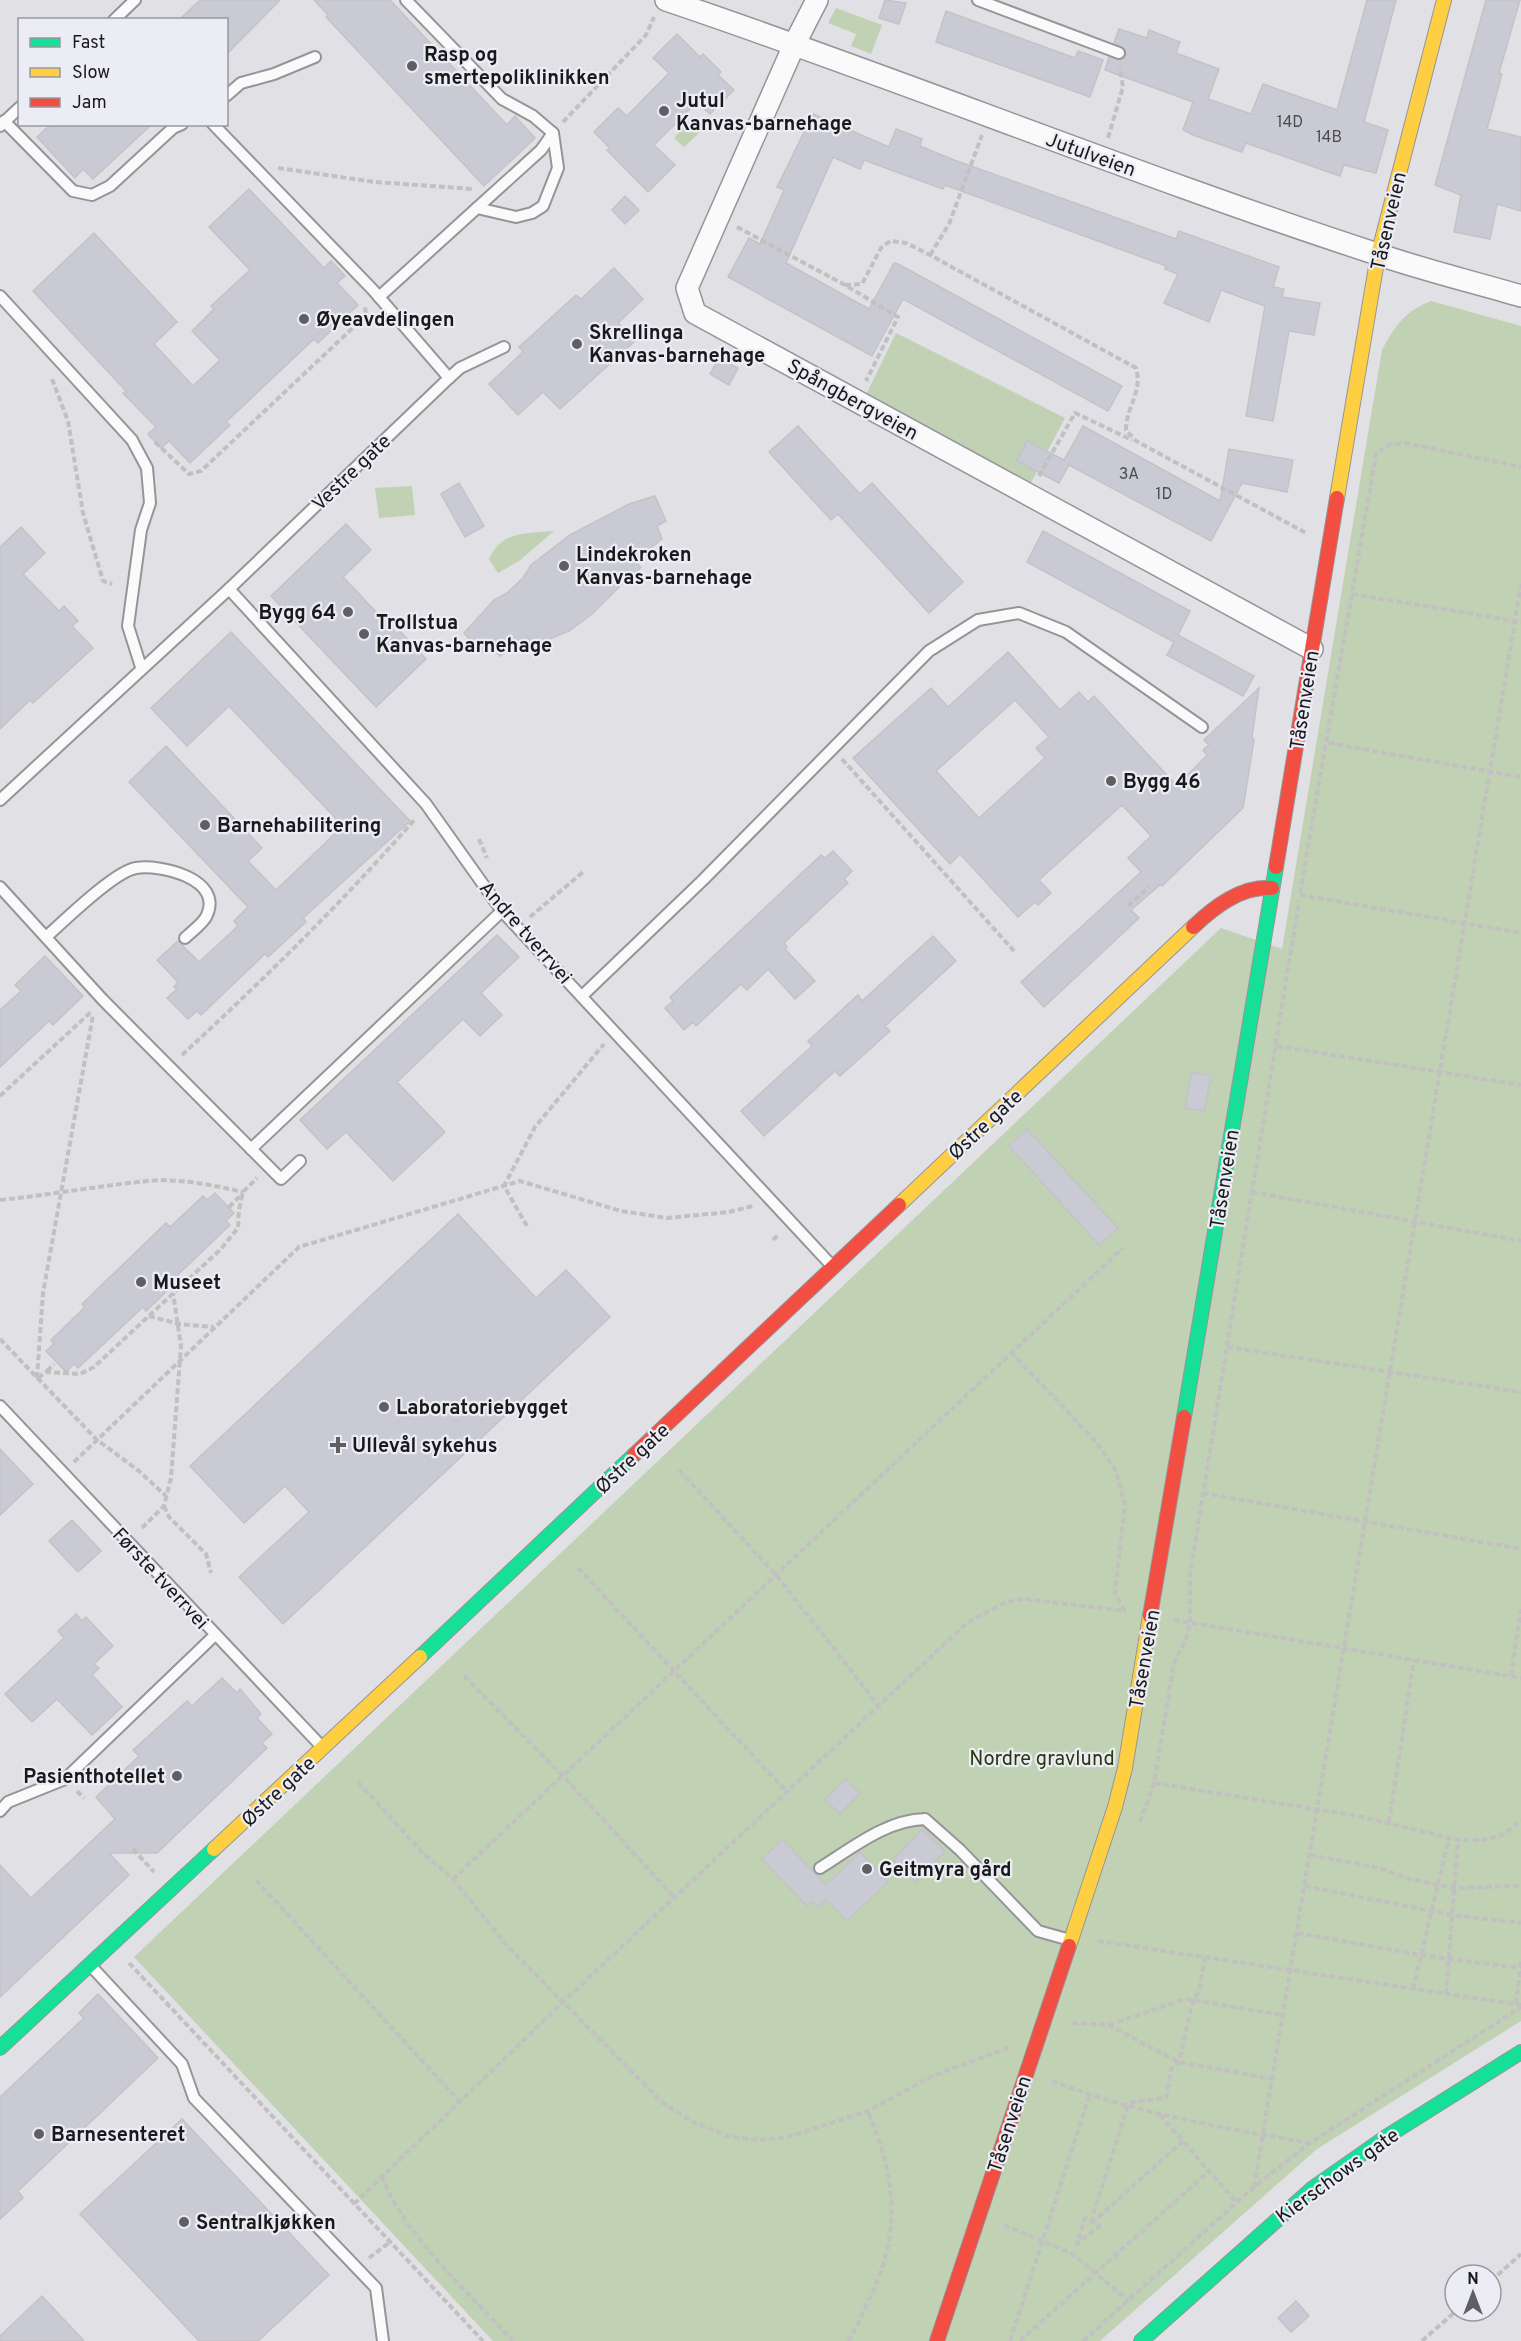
<svg xmlns="http://www.w3.org/2000/svg" width="1521" height="2341" viewBox="0 0 1521 2341" font-family="Overpass,sans-serif">
	<rect width="100%" height="100%" fill="#e0e0e5"/>
	<g fill="#c1d1b4">
		<polygon points="836,8 882,25 871,54 851,46 856,34 828,23"/>
		<polygon points="690,121 700,132 684,147 674,138"/>
		<path d="M1431 301 1521 326V2021L1317 2149 1100 2341H493L134 1957 1221 928 1282 949 1382 350C1395 326 1405 311 1431 301Z"/>
		<polygon points="896,333 1065,418 1027,490 864,399"/>
		<polygon points="412,486 415,515 379,518 375,488"/>
		<path d="M554 531 519 561 498 573 489 559C502 530 526 534 554 531Z"/>
	</g>
	<g fill="#cacad5" stroke="#c3c3c7" stroke-width="1.5" fill-rule="evenodd">
		<polygon points="200,0 280,0 226,55 226,20 179,20"/>
		<polygon points="314,0 390,0 507,125 515,116 535,138 484,186 326,17 328,15"/>
		<polygon points="885,0 906,3 899,24 879,18"/>
		<polygon points="1367,0 1396,0 1364,122 1388,130 1376,173 1344,165 1340,176 1246,143 1242,152 1193,135 1183,130 1193,102 1105,70 1109,57 1120,60 1126,55 1124,48 1114,43 1119,29 1147,38 1149,30 1180,42 1176,53 1219,69 1208,99 1251,114 1263,84 1337,110"/>
		<polygon points="1486,0 1520,0 1499,73 1502,74 1487,129 1521,137 1521,211 1497,204 1490,239 1454,232 1461,195 1435,185"/>
		<polygon points="946,11 1075,58 1078,51 1103,60 1090,97 936,42"/>
		<polygon points="677,34 700,57 703,54 721,72 718,75 734,90 710,114 697,102 654,145 675,165 648,192 607,150 610,148 594,132 618,108 627,116 669,73 653,58"/>
		<polygon points="813,114 889,147 896,129 922,139 920,146 954,160 1176,239 1179,231 1279,267 1273,287 1284,289 1282,297 1320,303 1314,335 1289,331 1273,421 1246,416 1265,306 1221,290 1209,322 1164,303 1178,274 1165,269 1166,266 945,185 943,189 864,160 860,169 833,157 786,263 869,309 894,263 898,264 1122,386 1108,411 903,299 872,356 728,277 749,238 760,244 784,190 777,187"/>
		<polygon points="51,124 152,124 93,179 83,169 75,178 37,137"/>
		<polygon points="249,189 324,268 331,261 345,276 337,283 358,305 318,343 314,339 226,422 230,425 190,463 169,441 161,448 148,434 156,427 123,393 126,391 33,291 94,233 177,322 154,344 193,386 220,360 192,331 214,309 211,306 250,270 209,227"/>
		<polygon points="625,196 639,210 625,224 612,210"/>
		<polygon points="614,268 643,299 618,323 635,341 560,409 543,392 518,415 489,384 523,352 519,347 576,295 581,299"/>
		<polygon points="719,358 738,368 729,385 710,374"/>
		<polygon points="798,426 860,494 872,483 963,582 929,613 838,514 831,520 769,452"/>
		<polygon points="1083,426 1220,501 1229,449 1293,460 1287,492 1242,483 1211,541 1069,465 1059,483 1017,461 1027,441 1064,460"/>
		<polygon points="459,483 484,526 465,537 441,494"/>
		<polygon points="655,496 666,521 657,526 662,539 634,561 641,567 625,585 623,583 592,614 569,631 532,646 528,637 500,656 490,646 482,653 464,633 494,600 507,593 523,578 531,565 570,535 629,504"/>
		<polygon points="346,524 371,550 343,577 397,634 400,631 426,659 376,707 271,596"/>
		<polygon points="21,527 45,553 23,574 59,611 64,606 78,621 72,626 93,648 33,703 30,700 0,729 0,547"/>
		<polygon points="1043,531 1190,611 1178,635 1254,676 1243,696 1167,655 1174,642 1027,562"/>
		<polygon points="231,632 410,821 303,918 306,922 268,957 265,954 201,1015 197,1011 188,1019 167,998 177,989 174,987 178,982 157,960 178,941 199,962 238,926 234,921 248,907 129,782 166,746 262,848 248,861 276,890 343,826 229,706 187,746 151,708"/>
		<path d="M1008 652 1060 710 1079 692 1088 702 1094 696 1177 786 1207 755 1203 750 1209 745 1204 740 1259 688 1252 737 1254 740 1243 808 1162 886 1161 884 1131 910 1139 918 1044 1007 1021 982 1141 872 1128 858 1151 836 1122 805 1039 880 1051 893 1038 905 1035 902 1018 917 960 854 950 864 853 758 931 688 948 707ZM1015 700 1049 737 1036 748 1045 758 979 818 936 771Z"/>
		<polygon points="833,851 852,871 844,879 848,883 784,943 787,947 785,949 815,981 795,999 768,969 747,990 741,984 696,1026 693,1022 684,1030 665,1008 673,1001 670,997 821,855 825,858"/>
		<polygon points="497,935 519,957 481,993 502,1015 480,1036 463,1019 397,1082 445,1132 393,1181 346,1132 327,1149 300,1120"/>
		<polygon points="933,936 956,961 885,1026 890,1031 840,1076 835,1071 764,1136 741,1111 812,1046 808,1041 858,995 862,1001"/>
		<polygon points="45,956 83,996 53,1025 49,1021 0,1067 0,1010 21,991 15,985"/>
		<polygon points="1192,1072 1211,1076 1204,1111 1185,1108"/>
		<polygon points="1027,1129 1118,1228 1099,1245 1009,1146"/>
		<polygon points="215,1193 234,1213 226,1221 230,1225 166,1286 169,1289 146,1311 143,1307 78,1368 74,1364 66,1372 46,1351 54,1344 51,1340 85,1307 82,1304 166,1223 170,1227 203,1196 207,1200"/>
		<polygon points="458,1214 536,1298 566,1270 610,1317 283,1624 239,1577 309,1512 285,1486 244,1523 190,1466"/>
		<polygon points="0,1449 33,1484 0,1515"/>
		<polygon points="72,1520 101,1551 78,1572 49,1541"/>
		<polygon points="76,1614 82,1621 86,1617 113,1646 94,1664 99,1668 92,1675 122,1707 92,1735 57,1699 32,1722 5,1694 64,1638 58,1631"/>
		<polygon points="222,1678 237,1693 240,1689 261,1714 257,1718 272,1734 262,1743 267,1748 157,1853 109,1853 129,1875 0,1997 0,1865 31,1898 115,1819 96,1797 139,1756 133,1750 187,1701 192,1706"/>
		<polygon points="845,1779 860,1793 840,1814 825,1800"/>
		<polygon points="922,1829 945,1851 916,1882 893,1860"/>
		<polygon points="782,1839 826,1885 860,1852 888,1882 847,1921 826,1899 818,1907 812,1901 807,1906 762,1859"/>
		<polygon points="98,1994 158,2058 18,2191 23,2198 0,2219 0,2097 84,2018 79,2013"/>
		<polygon points="182,2119 329,2275 258,2341 199,2341 80,2214"/>
		<polygon points="42,2296 84,2341 0,2341 0,2336"/>
		<polygon points="1296,2301 1309,2316 1291,2332 1278,2318"/>
	</g>
	<g fill="none" stroke-linecap="round" stroke-linejoin="round">
		<defs>
			<g id="lane">
				<polyline points="978,0 1119,53"/>
				<polyline points="114,20 135,0"/>
				<polyline points="226,96 241,83 274,74 315,57"/>
				<polyline points="4,121 73,191 92,195 110,186 173,128 182,124"/>
				<polyline points="0,126 20,107"/>
				<polyline points="477,208 541,150 553,133"/>
				<polyline points="0,296 132,440 147,468 150,503 141,530 128,626 141,667"/>
				<polyline points="379,297 477,208 516,217 532,213 543,206 558,168 553,133 533,116 502,99 406,0"/>
				<polyline points="449,378 460,368 504,347"/>
				<polyline points="229,589 426,804 502,911 833,1267"/>
				<polyline points="0,800 229,589 449,378 373,290 213,124"/>
				<polyline points="0,887 103,1000 281,1179 300,1161"/>
				<path d="M46 937C64 921 115 871 136 868 161 864 223 879 207 915 204 923 191 932 185 938"/>
				<polyline points="582,996 703,880 929,651 978,620 1019,613 1066,632 1202,727"/>
				<polyline points="251,1149 502,911"/>
				<polyline points="0,1406 323,1748"/>
				<polyline points="0,1811 8,1802 65,1779 215,1635"/>
				<path d="M820 1868C852 1848 886 1820 925 1819L960 1850 1038 1931 1070 1940"/>
				<polyline points="90,1965 182,2064 194,2098 376,2288 383,2341"/>
			</g>
			<g id="street">
				<path d="M666 0C904 80 1137 176 1377 254 1424 270 1473 282 1521 296"/>
				<polyline points="817,0 795,43 687,288 695,313 1312,649"/>
			</g>
			<g id="fast">
				<polyline points="1184,1417 1276,867"/>
				<polyline points="420,1657 634,1455"/>
				<polyline points="0,2048 214,1849"/>
				<polyline points="1141,2341 1313,2188 1386,2137 1521,2052"/>
			</g>
			<g id="slow">
				<polyline points="1337,498 1378,255 1444,0"/>
				<polyline points="899,1205 1193,927"/>
				<polyline points="214,1849 420,1657"/>
				<polyline points="1069,1946 1115,1807 1125,1768 1150,1616"/>
			</g>
			<g id="jam">
				<polyline points="1276,867 1337,498"/>
				<path d="M1193 927C1214 907 1241 886 1272 888"/>
				<polyline points="634,1455 899,1205"/>
				<polyline points="1150,1616 1184,1417"/>
				<polyline points="937,2341 1069,1946"/>
			</g>
		</defs>
		<use href="#lane" stroke="#959599" stroke-width="14"/>
		<use href="#street" stroke="#959599" stroke-width="24"/>
		<use href="#fast" stroke="#959599" stroke-width="16"/>
		<use href="#slow" stroke="#959599" stroke-width="16"/>
		<use href="#jam" stroke="#959599" stroke-width="16"/>
		<g stroke="#c1c1c2" stroke-width="4" stroke-dasharray="6 3" stroke-linecap="butt">
			<polyline points="563,122 646,35 654,17"/>
			<polyline points="1108,138 1123,87 1120,67"/>
			<polyline points="278,168 375,182 473,189"/>
			<polyline points="737,227 845,285 898,317 866,381"/>
			<polyline points="930,255 949,224 982,135"/>
			<path d="M845 285 862 284 881 248 890 241 906 243 930 255 1136 368C1143 392 1126 407 1126 430L1136 441 1306 533"/>
			<polyline points="52,379 68,421 83,513 103,581 112,584"/>
			<polyline points="155,442 189,474 201,471 358,323 366,315 365,307"/>
			<polyline points="1039,476 1075,413 1132,440"/>
			<polyline points="1352,594 1521,622"/>
			<polyline points="1328,743 1521,777"/>
			<polyline points="842,759 1014,951"/>
			<polyline points="479,839 487,858"/>
			<polyline points="1300,893 1376,454 1390,444 1405,443 1521,467"/>
			<polyline points="1300,895 1521,933"/>
			<polyline points="1128,906 1149,887"/>
			<polyline points="530,917 583,872"/>
			<polyline points="1277,1046 1521,1085"/>
			<path d="M182 1055C263 980 342 903 415 819"/>
			<polyline points="0,1096 92,1011"/>
			<polyline points="1252,1192 1521,1241"/>
			<path d="M0 1200C49 1195 98 1186 147 1181 179 1178 212 1185 243 1192"/>
			<polyline points="229,1207 243,1193"/>
			<polyline points="527,1226 504,1186 535,1127 604,1044"/>
			<polyline points="773,1240 779,1234"/>
			<polyline points="149,1316 179,1324 213,1327"/>
			<polyline points="0,1339 96,1439 139,1471 166,1496"/>
			<polyline points="1227,1347 1521,1392"/>
			<polyline points="1011,1352 1096,1442 1116,1471 1125,1504 1115,1593 1124,1610"/>
			<polyline points="47,1371 54,1364"/>
			<polyline points="37,1378 43,1293 93,1015"/>
			<polyline points="38,1378 46,1372 80,1374 94,1367 221,1249 238,1228 239,1210 243,1192 257,1178"/>
			<polyline points="74,1462 299,1247 520,1181 621,1211 667,1218 729,1212 753,1206"/>
			<polyline points="679,1470 776,1575 878,1705"/>
			<polyline points="1203,1493 1521,1549"/>
			<polyline points="164,1506 169,1517 206,1554 211,1573"/>
			<polyline points="142,1528 164,1506 171,1478 181,1346 173,1293"/>
			<polyline points="578,1568 786,1791"/>
			<polyline points="1174,1620 1521,1678"/>
			<polyline points="464,1676 563,1776 674,1897"/>
			<polyline points="1511,1676 1521,1609"/>
			<polyline points="358,1782 423,1853 453,1879 508,1947 663,2103 695,2123 731,2137 760,2140 788,2137 868,2111 932,2076 1008,2048"/>
			<polyline points="1154,1783 1358,1816 1458,1840 1483,1840 1503,1835 1521,1820"/>
			<polyline points="77,1791 84,1798"/>
			<polyline points="1140,1822 1154,1783 1174,1663 1186,1639 1190,1623 1190,1575 1299,901"/>
			<polyline points="1389,1822 1414,1660"/>
			<polyline points="133,1849 154,1872"/>
			<polyline points="1310,1855 1380,1868 1409,1879 1454,1888 1521,1886"/>
			<polyline points="453,1879 1123,1248"/>
			<polyline points="256,1880 460,2102"/>
			<polyline points="1305,1886 1452,1915 1521,1923"/>
			<polyline points="1297,1933 1421,1955 1519,1968"/>
			<polyline points="1098,1941 1521,2005"/>
			<polyline points="129,1963 483,2341"/>
			<polyline points="1413,1989 1449,1838"/>
			<polyline points="1446,1994 1458,1840"/>
			<polyline points="1516,2004 1521,1961"/>
			<polyline points="1072,2023 1108,2025 1179,2062 1273,2079"/>
			<polyline points="1109,2025 1185,1999 1282,2015"/>
			<path d="M1052 2081C1135 2113 1223 2128 1310 2143"/>
			<polyline points="1160,2115 1237,2203"/>
			<polyline points="1183,2141 1093,2222 1099,2226 1077,2244 1085,2218 1091,2221 1128,2105 1132,2102 1166,2098 1171,2069 1179,2062 1193,2000 1199,1992 1205,1957"/>
			<path d="M382 2176C399 2229 474 2299 513 2341"/>
			<polyline points="1254,2187 1521,584"/>
			<polyline points="354,2204 564,2001 968,1622 1006,1602 1024,1599 1126,1611"/>
			<polyline points="1004,2225 1071,2253 1128,2300"/>
			<polyline points="369,2258 390,2242"/>
			<polyline points="1491,2281 1521,2254"/>
			<path d="M848 2341C856 2330 861 2316 867 2304 902 2234 897 2182 868 2111"/>
			<polyline points="1010,2341 1090,2094"/>
			<polyline points="1020,2341 1209,2171"/>
			<polyline points="1083,2341 1254,2187 1310,2143 1521,2007"/>
			<polyline points="1422,2341 1456,2311"/>
		</g>
		<use href="#lane" stroke="#fafafb" stroke-width="10"/>
		<use href="#street" stroke="#fafafb" stroke-width="21"/>
		<use href="#fast" stroke="#16e098" stroke-width="14"/>
		<use href="#slow" stroke="#ffcf43" stroke-width="14"/>
		<use href="#jam" stroke="#f24e42" stroke-width="14"/>
	</g>
	<g fill="#5f5f63" stroke="#ececf5" stroke-width="2">
		<circle cx="412" cy="66" r="6"/>
		<circle cx="664" cy="111" r="6"/>
		<circle cx="304" cy="319" r="6"/>
		<circle cx="577" cy="344" r="6"/>
		<circle cx="564" cy="566" r="6"/>
		<circle cx="348" cy="612" r="6"/>
		<circle cx="364" cy="634" r="6"/>
		<circle cx="1111" cy="781" r="6"/>
		<circle cx="205" cy="825" r="6"/>
		<circle cx="141" cy="1282" r="6"/>
		<circle cx="384" cy="1407" r="6"/>
		<path d="M335 1436h6v6h6v6h-6v6h-6v-6h-6v-6h6z"/>
		<circle cx="177" cy="1776" r="6"/>
		<circle cx="867" cy="1869" r="6"/>
		<circle cx="39" cy="2134" r="6"/>
		<circle cx="184" cy="2222" r="6"/>
	</g>
	<g text-anchor="middle" stroke-width="4.5" stroke-linejoin="round" paint-order="stroke">
		<g font-size="16" fill="#4a4a4f">
			<text x="1290" y="127">14D</text>
			<text x="1329" y="142">14B</text>
			<text x="1129" y="479">3A</text>
			<text x="1164" y="499">1D</text>
		</g>
		<g font-size="20" font-weight="bold" fill="#1a1a1d" stroke="#ececf5" text-anchor="start">
			<text x="424" y="61">Rasp og<tspan x="424" dy="23">smertepoliklinikken</tspan></text>
			<text x="676" y="107">Jutul<tspan x="676" dy="23">Kanvas-barnehage</tspan></text>
			<text x="316" y="326">Øyeavdelingen</text>
			<text x="589" y="339">Skrellinga<tspan x="589" dy="23">Kanvas-barnehage</tspan></text>
			<text x="576" y="561">Lindekroken<tspan x="576" dy="23">Kanvas-barnehage</tspan></text>
			<text x="336" y="619" text-anchor="end">Bygg 64</text>
			<text x="376" y="629">Trollstua<tspan x="376" dy="23">Kanvas-barnehage</tspan></text>
			<text x="1123" y="788">Bygg 46</text>
			<text x="217" y="832">Barnehabilitering</text>
			<text x="153" y="1289">Museet</text>
			<text x="396" y="1414">Laboratoriebygget</text>
			<text x="352" y="1452">Ullevål sykehus</text>
			<text x="165" y="1783" text-anchor="end">Pasienthotellet</text>
			<text x="879" y="1876">Geitmyra gård</text>
			<text x="51" y="2141">Barnesenteret</text>
			<text x="196" y="2229">Sentralkjøkken</text>
		</g>
		<g font-size="20" fill="#1a1a1d" stroke="#ececf5">
			<text transform="translate(1091 154) rotate(20)" y="7">Jutulveien</text>
			<text transform="translate(1388 221) rotate(-77)" y="7">Tåsenveien</text>
			<text transform="translate(853 399) rotate(29)" y="7">Spångbergveien</text>
			<text transform="translate(351 472) rotate(-44)" y="7">Vestre gate</text>
			<text transform="translate(1304 700) rotate(-81)" y="7">Tåsenveien</text>
			<text transform="translate(526 932) rotate(49)" y="7">Andre tverrvei</text>
			<text transform="translate(985 1124) rotate(-43)" y="7">Østre gate</text>
			<text transform="translate(1224 1179) rotate(-81)" y="7">Tåsenveien</text>
			<text transform="translate(632 1458) rotate(-43)" y="7">Østre gate</text>
			<text transform="translate(161 1578) rotate(47)" y="7">Første tverrvei</text>
			<text transform="translate(1144 1659) rotate(-80)" y="7">Tåsenveien</text>
			<text transform="translate(278 1791) rotate(-43)" y="7">Østre gate</text>
			<text transform="translate(1009 2124) rotate(-72)" y="7">Tåsenveien</text>
			<text transform="translate(1337 2175) rotate(-36)" y="7">Kierschows gate</text>
		</g>
		<g font-size="20" fill="#263a0d" stroke="#ececf5">
			<text x="1042" y="1765">Nordre gravlund</text>
		</g>
	</g>
	<rect x="18" y="18" width="210" height="108" fill="#ececf5" stroke="#98989f" stroke-width="1.5"/>
	<rect x="30" y="38" width="30" height="9" fill="#16e098" stroke="#98989f" stroke-width="1.5"/>
	<text x="72" y="48" font-size="18" fill="#1a1a1d">Fast</text>
	<rect x="30" y="68" width="30" height="9" fill="#ffcf43" stroke="#98989f" stroke-width="1.5"/>
	<text x="72" y="78" font-size="18" fill="#1a1a1d">Slow</text>
	<rect x="30" y="98" width="30" height="9" fill="#f24e42" stroke="#98989f" stroke-width="1.5"/>
	<text x="72" y="108" font-size="18" fill="#1a1a1d">Jam</text>
	<g transform="translate(1473 2293)"><circle r="28" fill="#ececf5" stroke="#98989f" stroke-width="1.5"/>
	<path d="M0-4.5L10 22L0 15L-10 22Z" fill="#5f5f63"/>
	<text y="-9" font-size="16" font-weight="bold" text-anchor="middle" fill="#1a1a1d">N</text>
	</g>
</svg>
